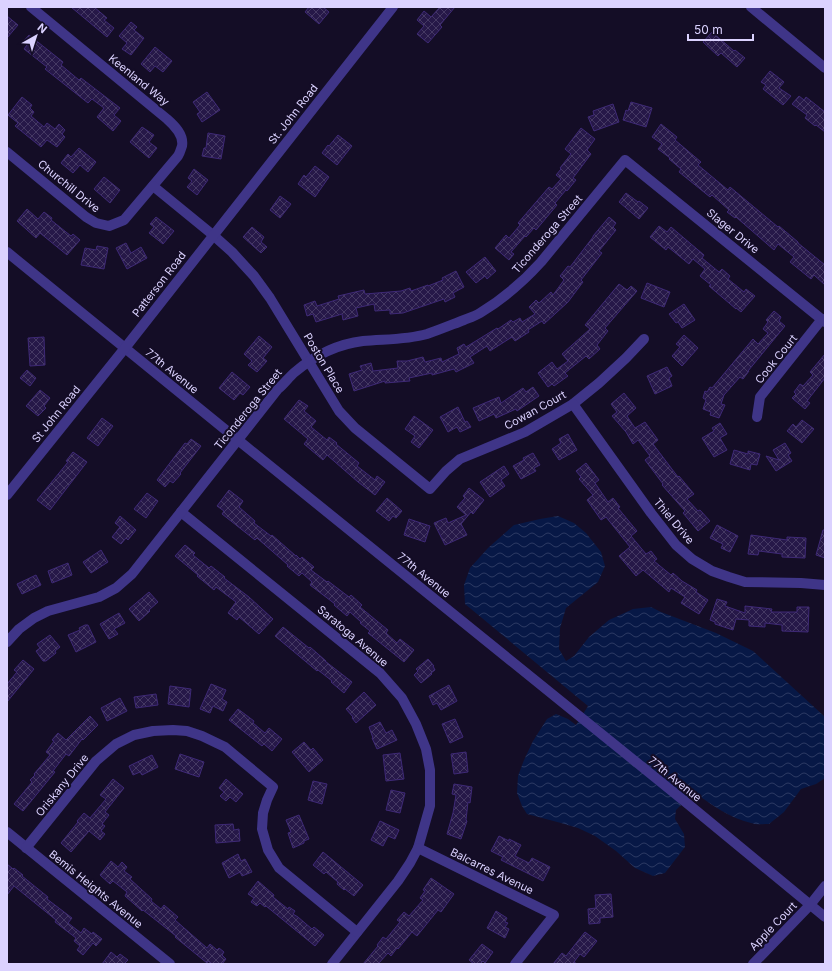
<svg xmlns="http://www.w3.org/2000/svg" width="832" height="971" viewBox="0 0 832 971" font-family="Inter,sans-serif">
	<defs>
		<pattern id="water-waves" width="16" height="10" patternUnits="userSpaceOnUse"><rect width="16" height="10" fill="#071846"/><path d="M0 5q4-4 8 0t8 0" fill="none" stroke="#2b3962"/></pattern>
		<pattern id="building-cross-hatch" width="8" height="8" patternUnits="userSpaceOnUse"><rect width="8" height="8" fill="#261848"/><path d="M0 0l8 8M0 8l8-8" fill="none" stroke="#453963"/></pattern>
	</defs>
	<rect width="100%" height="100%" fill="#140d26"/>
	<path fill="url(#water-waves)" d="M558 516 574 523 586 533 601 552 605 566 598 582 566 608 560 628 559 649 566 661 574 656 589 637 609 620 633 609 651 607 661 612 716 633 753 651 825 717V778L816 784 801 789 784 812 769 824C763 824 756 825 751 823 730 818 712 805 695 793L690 796 676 810 675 819 684 834 685 847 665 873 653 876 635 868 616 851 595 836 578 828 561 823 527 814 522 806 517 793 518 776 524 760 533 741 547 719 556 714 568 719 576 725 588 706 465 604 464 585 470 568 488 548 514 525 540 519Z"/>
	<g fill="url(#building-cross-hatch)" stroke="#3e2976">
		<polygon points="71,7 94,7 107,18 104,20 114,28 107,37"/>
		<polygon points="309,7 323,7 329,12 319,24 305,12"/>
		<polygon points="440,7 455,7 440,25 442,27 428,43 417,34 424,26 417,20 424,11 431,17"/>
		<polygon points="7,16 18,25 7,38"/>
		<polygon points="131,22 137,27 134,30 144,38 131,55 122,49 127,43 119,36"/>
		<polygon points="712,32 734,51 735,50 745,58 737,67 721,53 718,56 703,42"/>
		<polygon points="29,35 63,62 61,65 79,80 81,78 120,108 114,115 121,121 113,131 97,117 104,108 92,99 88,103 45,69 47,67 24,49 27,45 23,42"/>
		<polygon points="155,47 172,61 163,72 155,66 150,72 141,64"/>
		<polygon points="770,71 784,82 779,88 791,96 783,105 763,89 766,85 761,82"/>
		<polygon points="207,92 220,110 202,122 197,114 200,112 193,102"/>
		<polygon points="799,96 804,100 806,97 825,112 825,132 816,125 815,126 805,118 807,115 792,104"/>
		<polygon points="22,97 32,105 30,108 34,112 31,116 44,127 47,123 55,129 59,124 65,130 62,134 65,137 57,147 47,140 41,147 15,126 18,123 8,115"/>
		<polygon points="631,102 652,108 646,127 623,120 626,110 628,111"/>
		<polygon points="613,104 619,122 594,131 588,117 594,115 593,111"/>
		<polygon points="661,124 677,137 675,140 701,162 698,165 728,190 730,187 778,227 779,226 798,242 798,243 825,265 825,285 814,275 811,279 790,262 794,257 778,244 774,250 736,217 735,218 727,212 729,210 712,195 710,197 679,172 681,169 669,159 670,158 658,149 662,144 652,137"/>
		<polygon points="142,127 154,135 149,142 157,148 149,158 130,142"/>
		<polygon points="581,128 595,139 587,150 591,154 573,178 576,180 567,191 566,190 555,203 557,205 536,230 534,228 526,237 525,236 511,252 514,254 509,260 495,248 506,235 509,238 520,225 518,223 549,187 552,189 561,179 556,175 561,169 560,168 571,154 565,149"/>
		<polygon points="208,133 225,136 221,159 202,156 204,148 206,148"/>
		<polygon points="338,135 352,146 337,165 322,153 328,145 329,146"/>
		<polygon points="79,148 96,162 88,172 80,165 73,173 61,163 68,154 71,157"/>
		<polygon points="315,166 329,177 315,197 298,184 304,175 306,177"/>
		<polygon points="194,169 208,180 197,195 187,187 192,181 188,178"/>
		<polygon points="104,177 120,190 110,203 94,189"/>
		<polygon points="626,193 638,202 639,201 648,208 639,219 619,202"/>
		<polygon points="280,196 291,204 280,218 270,210"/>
		<polygon points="27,209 38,219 44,212 52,218 51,220 71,236 73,234 80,240 67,255 40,233 36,238 17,221"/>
		<polygon points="156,217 174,231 163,244 149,233 154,227 150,224"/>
		<polygon points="609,217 616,223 613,227 616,230 599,251 602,253 581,280 583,282 568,302 544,324 542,321 528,330 529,332 515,341 512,337 490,351 487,346 470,357 474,363 456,372 454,369 432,375 432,373 409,378 410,381 385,383 385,381 354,391 349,374 362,370 360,366 371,363 373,371 398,368 397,361 407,361 423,357 425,362 441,358 442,362 459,354 457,348 464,344 466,347 497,328 498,329 511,320 513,322 520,318 522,322 535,314 529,307 536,300 539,303 551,292 553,295 564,280 560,276 568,266 570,267 593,237 593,236"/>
		<polygon points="659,226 667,232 671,227 704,255 702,258 719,272 722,269 730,276 728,279 744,292 746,289 755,296 741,312 736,308 736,309 709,286 711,285 700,276 705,269 693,259 689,264 668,247 666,250 650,237"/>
		<polygon points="252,227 264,237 261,242 267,247 261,253 243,237"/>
		<polygon points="126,243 131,253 141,247 147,258 127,269 116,248"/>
		<polygon points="97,246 108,248 104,269 81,265 85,248 96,250"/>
		<polygon points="485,257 496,271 487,279 485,276 476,283 466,272"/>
		<polygon points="456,271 464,287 453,293 455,297 445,302 444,299 403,313 390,314 390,310 375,311 374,304 356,308 358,316 343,320 342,314 316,322 313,314 307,316 304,305 315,301 317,306 339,299 338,296 364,290 365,294 401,291 410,288 411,291 428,285 428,286 443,280 442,278"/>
		<polygon points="647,283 670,292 664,307 641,298"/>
		<polygon points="619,284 627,290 631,286 637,291 605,328 608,331 597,345 600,349 589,359 586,356 565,373 568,376 554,386 552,384 548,387 538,373 552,362 557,369 568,361 562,354 590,329 585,325"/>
		<polygon points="684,304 695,320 682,328 678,322 676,323 669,314"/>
		<polygon points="774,311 781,317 779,321 785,326 748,371 749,371 743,379 740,377 724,395 721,404 725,405 719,418 710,415 711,412 703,409 706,400 703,398 705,391 707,392 710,387 712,388 753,339 758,344 768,333 763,329 768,322 766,320"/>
		<polygon points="684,335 698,348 682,366 672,356 680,347 676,344"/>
		<polygon points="259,336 272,347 263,358 267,361 257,372 248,365 252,361 244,354"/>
		<polygon points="44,337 45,365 30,366 28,338"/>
		<polygon points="825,354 825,378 807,401 810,403 805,409 792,398 796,394 794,392 800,384 803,386 813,375 810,372"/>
		<polygon points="667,367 672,376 669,378 672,386 655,394 647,376"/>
		<polygon points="27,370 36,378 30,386 20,378"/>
		<polygon points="232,372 250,387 243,395 240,393 234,400 219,388"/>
		<polygon points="533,387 539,396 517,411 516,409 496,418 494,414 479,421 473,408 499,397 501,403 523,388 526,392"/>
		<polygon points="40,390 50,398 44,406 46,408 38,416 26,406"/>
		<polygon points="624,393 636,408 627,416 635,428 645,422 658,440 653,444 678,477 679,476 694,494 687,499 698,511 700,510 710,521 698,531 683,513 685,511 662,485 663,484 645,460 650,456 638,440 633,444 626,432 612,416 617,412 611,404"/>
		<polygon points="299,400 308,406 304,411 316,421 311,427 327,440 329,437 337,443 336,444 359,463 357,466 375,480 377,476 385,482 375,495 358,482 327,455 323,460 304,444 308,439 284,419"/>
		<polygon points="458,407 465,422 467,421 471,427 460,432 457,427 448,432 440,417"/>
		<polygon points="414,416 433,430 419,448 411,442 415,436 405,429"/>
		<polygon points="102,418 113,426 98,446 87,438"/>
		<polygon points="802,420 814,429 802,443 787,431 793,424 796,427"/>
		<polygon points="720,423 727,434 720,438 727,450 714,457 702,438 714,431 712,428"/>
		<polygon points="568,434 577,450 559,460 552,449 561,443 559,439"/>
		<polygon points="191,439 201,446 180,473 181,474 173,483 170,481 165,487 157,480 185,443 187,444"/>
		<polygon points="785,443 791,453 788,455 792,461 776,471 766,456 779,460 773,450"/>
		<polygon points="734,450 748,454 748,451 760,454 757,465 751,464 750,470 730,464"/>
		<polygon points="73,452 87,462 50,510 37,500 68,462 66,461"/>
		<polygon points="533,453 540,465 534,468 536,471 521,479 513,466 524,460 523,458"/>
		<polygon points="586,463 599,480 595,483 608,502 613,498 620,507 618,508 637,531 631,536 646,554 651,551 657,559 654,561 671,575 673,573 682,581 697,590 696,592 708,600 699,614 681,603 685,597 671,588 669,592 643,570 636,576 619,556 630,547 606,517 601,520 587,500 593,495 579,479 581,477 576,471"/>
		<polygon points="504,466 509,474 501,480 505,486 490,497 480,482"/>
		<polygon points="469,488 484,500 473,514 471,512 461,524 467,535 445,545 434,523 446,518 448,523 466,515 457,507 465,498 463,496"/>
		<polygon points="229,490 243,501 239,507 255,521 254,523 271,536 272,535 296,556 296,555 300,559 302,557 314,567 311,570 327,582 328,581 349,597 351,595 362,605 360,607 388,630 386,633 397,643 400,639 414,650 404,662 368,633 370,631 360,623 361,622 350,612 347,616 334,605 335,604 310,585 312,582 302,573 299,576 287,566 288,565 257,538 255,540 222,514 224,511 217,506"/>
		<polygon points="147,493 158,501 146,518 134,509"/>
		<polygon points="387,498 402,511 396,518 393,516 389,521 376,511"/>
		<polygon points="120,516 136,530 128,540 126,538 121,544 112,537 120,527 115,523"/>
		<polygon points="409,519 430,526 425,542 404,535"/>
		<polygon points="717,525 738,536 730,552 721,548 723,544 710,538"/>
		<polygon points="823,530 825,530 825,558 816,555"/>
		<polygon points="751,535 787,540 787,537 806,538 805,558 782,557 782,554 759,551 758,555 748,554"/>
		<polygon points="185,545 195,553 193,555 209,568 211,566 225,577 224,578 249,597 273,619 259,634 239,617 237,620 228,613 236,602 216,587 214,590 197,576 198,575 175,556"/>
		<polygon points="101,550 108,562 91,573 83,562"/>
		<polygon points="68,563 72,575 52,583 48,571"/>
		<polygon points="36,575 41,585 22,594 17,584"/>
		<polygon points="149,592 158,602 149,610 150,611 139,621 129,609"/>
		<polygon points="717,599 727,602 725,606 745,613 745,606 772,609 771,612 797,612 797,607 809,607 808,632 782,631 782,625 765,623 765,627 749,626 749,620 736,619 733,630 715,624 715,622 710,620"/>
		<polygon points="119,613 125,623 114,629 118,634 109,639 100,624"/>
		<polygon points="85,625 88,625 96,642 76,652 68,635 80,630 79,628"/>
		<polygon points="283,627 309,648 310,647 326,661 325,661 352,682 344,693 331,682 332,681 318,670 317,671 275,636"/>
		<polygon points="50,635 60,647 55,651 56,653 46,661 43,661 36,651 40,648 37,644"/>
		<polygon points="428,659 434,666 433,666 435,670 431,673 432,674 421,683 414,675 418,671 416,669"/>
		<polygon points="23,660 34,669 7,702 7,684 17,672 14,670"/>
		<polygon points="211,684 226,690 222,699 227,702 223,711 213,706 210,713 200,709"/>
		<polygon points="449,685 457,701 441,710 437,703 433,705 429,696"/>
		<polygon points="170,686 191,689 189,707 168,704"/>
		<polygon points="364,692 376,705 356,723 352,718 353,717 346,709"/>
		<polygon points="156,694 158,705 136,708 134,697"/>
		<polygon points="120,698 127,711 107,721 101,708"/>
		<polygon points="238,709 254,721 253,723 265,733 269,728 282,739 272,751 264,744 262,746 229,720"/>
		<polygon points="90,716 98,725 83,740 82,739 69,756 66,754 53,771 55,772 23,811 14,804 32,782 30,780 35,775 34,774 50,755 46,752 54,741 52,740 58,733 66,740"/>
		<polygon points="455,719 463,737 450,743 442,724"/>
		<polygon points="380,722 386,733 392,730 397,740 377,749 372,738 373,738 369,727"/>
		<polygon points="304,742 311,750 313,748 323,760 309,772 292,752"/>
		<polygon points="466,752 468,772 454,774 451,754"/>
		<polygon points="400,753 404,779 386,781 383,755"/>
		<polygon points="180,754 204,762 199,777 175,769"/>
		<polygon points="152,755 158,767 142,775 140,772 133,775 129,766"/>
		<polygon points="113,779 124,788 105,812 109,815 102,824 105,826 101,831 105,834 100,840 89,831 71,852 61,843 78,822 77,821 84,813 90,818 106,799 100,795"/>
		<polygon points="226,779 243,794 236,802 230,797 226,801 220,796 224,792 219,788"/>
		<polygon points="313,781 327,784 322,804 308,800"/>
		<polygon points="454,784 472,787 470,803 468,802 466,820 467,821 461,839 447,834 453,813 456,795 452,794"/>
		<polygon points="391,790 405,793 400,813 386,810"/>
		<polygon points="299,815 309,839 304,841 304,843 293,848 288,833 291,832 286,820"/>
		<polygon points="380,821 399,830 395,839 388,836 383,846 371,840"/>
		<polygon points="233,824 234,830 239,829 240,841 216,843 215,825"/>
		<polygon points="499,836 509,841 509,839 521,845 515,856 529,863 532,858 550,867 543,881 501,860 503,857 491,851"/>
		<polygon points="323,852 363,885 354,896 345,889 344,890 337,884 338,882 326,872 324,874 313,865"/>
		<polygon points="238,854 241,861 245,859 252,872 242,876 240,872 229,878 222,863"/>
		<polygon points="111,861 118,867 122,862 127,867 124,871 132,877 130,879 152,899 151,901 161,909 164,905 178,917 175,920 207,948 210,944 217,950 219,948 224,952 222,955 226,959 222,964 212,964 208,961 207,963 175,937 176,936 143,910 142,911 125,896 127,892 113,881 110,884 100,875"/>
		<polygon points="7,864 13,869 14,868 23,875 22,876 48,897 47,899 72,918 68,923 81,933 84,928 92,934 93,932 102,939 96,946 93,943 83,955 77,950 80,946 74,941 76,938 55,922 56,920 14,886 7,895"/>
		<polygon points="431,878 454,894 441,912 438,910 417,936 412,932 398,949 397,948 391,956 388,953 378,964 363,964 378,946 377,945 383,937 386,939 400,922 397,920 404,912 409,916 423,900 420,898 425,891 423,890"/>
		<polygon points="258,881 274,895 273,897 288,909 289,907 295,911 293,914 298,917 312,929 314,927 324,935 315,946 266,906 265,907 260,903 257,906 251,902 254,898 248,894"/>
		<polygon points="611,894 613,917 600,918 600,923 589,924 588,909 596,908 595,895"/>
		<polygon points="496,911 507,918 505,922 508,923 505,927 509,929 505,938 487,928"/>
		<polygon points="585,932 597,941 584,957 580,954 574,962 577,964 553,964 562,953 566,956"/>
		<polygon points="482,944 493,952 485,963 483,961 480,964 474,964 469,960"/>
		<polygon points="111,952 117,957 120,954 128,960 125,963 126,964 102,964"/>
	</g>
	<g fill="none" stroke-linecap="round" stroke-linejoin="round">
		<g stroke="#3f3588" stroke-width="10">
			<polyline points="751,7 825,68"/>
			<path d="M7 152 86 217 96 223 109 226 124 220 178 156C180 153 181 149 182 146 184 135 175 126 167 119L31 7"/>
			<polyline points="153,186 213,235 232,252 254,276 270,298 339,411 355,428 430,489 446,471 460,459 525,432 573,404 599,383 626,358 644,339"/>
			<polyline points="7,252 238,440 688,804 825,917"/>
			<polyline points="573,404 651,513 676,545 692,559 712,571 729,577 745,582 801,583 825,585"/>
			<polyline points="757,417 760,397 822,319"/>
			<polyline points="7,495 125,348 393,7"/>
			<polyline points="181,512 380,673 402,698 416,724 426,749 430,770 430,806 418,848 410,863 398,881 332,964"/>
			<path d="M7 642 19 629 34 618 48 611 99 597 116 588 132 574 278 389C284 384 289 377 295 372 314 356 338 344 363 341 384 339 406 340 427 334 439 330 451 325 464 320 469 318 475 316 480 313 503 299 523 282 541 262L625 160 825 322"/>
			<polyline points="7,832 170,964"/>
			<polyline points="26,848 96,761 116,744 134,735 153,731 173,730 187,731 202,736 225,747 273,787 267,800 263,813 262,829 268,850 279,868 357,932"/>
			<polyline points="418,848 554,915 515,964"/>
			<polyline points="753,964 810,905 825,886"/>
		</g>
	</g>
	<g text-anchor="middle" stroke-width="4" stroke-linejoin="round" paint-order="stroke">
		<g font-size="11" fill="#dbd2ff" stroke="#140d26">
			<text transform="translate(139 80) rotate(39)" y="4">Keenland Way</text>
			<text transform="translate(293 114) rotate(-52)" y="4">St. John Road</text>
			<text transform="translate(69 186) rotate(39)" y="4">Churchill Drive</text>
			<text transform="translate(733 231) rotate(39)" y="4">Slager Drive</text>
			<text transform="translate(547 234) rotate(-49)" y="4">Ticonderoga Street</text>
			<text transform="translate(159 284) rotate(-52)" y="4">Patterson Road</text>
			<text transform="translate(776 359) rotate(-51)" y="4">Cook Court</text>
			<text transform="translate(324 363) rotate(59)" y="4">Poston Place</text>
			<text transform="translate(172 371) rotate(39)" y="4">77th Avenue</text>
			<text transform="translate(248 409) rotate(-51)" y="4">Ticonderoga Street</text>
			<text transform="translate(535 410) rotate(-29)" y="4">Cowan Court</text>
			<text transform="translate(56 414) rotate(-51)" y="4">St John Road</text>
			<text transform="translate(674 521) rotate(50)" y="4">Thiel Drive</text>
			<text transform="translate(424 575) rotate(39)" y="4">77th Avenue</text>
			<text transform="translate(353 636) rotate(40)" y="4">Saratoga Avenue</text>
			<text transform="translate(675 779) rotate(39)" y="4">77th Avenue</text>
			<text transform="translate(62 785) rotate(-51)" y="4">Oriskany Drive</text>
			<text transform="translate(492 871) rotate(26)" y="4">Balcarres Avenue</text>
			<text transform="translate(96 889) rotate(39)" y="4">Bemis Heights Avenue</text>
			<text transform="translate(773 926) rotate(-46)" y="4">Apple Court</text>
		</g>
	</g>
	<rect width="832" height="971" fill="none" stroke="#dbd2ff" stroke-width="16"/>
	<g transform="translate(36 36) rotate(39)" stroke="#140d26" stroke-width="3" paint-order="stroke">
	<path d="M0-3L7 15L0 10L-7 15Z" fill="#dbd2ff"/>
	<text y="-6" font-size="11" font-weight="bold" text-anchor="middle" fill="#dbd2ff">N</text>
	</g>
	<path d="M688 34v6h65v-6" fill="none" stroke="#dbd2ff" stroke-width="2"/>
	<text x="694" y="34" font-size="12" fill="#dbd2ff" stroke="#140d26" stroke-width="3" paint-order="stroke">50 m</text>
</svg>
